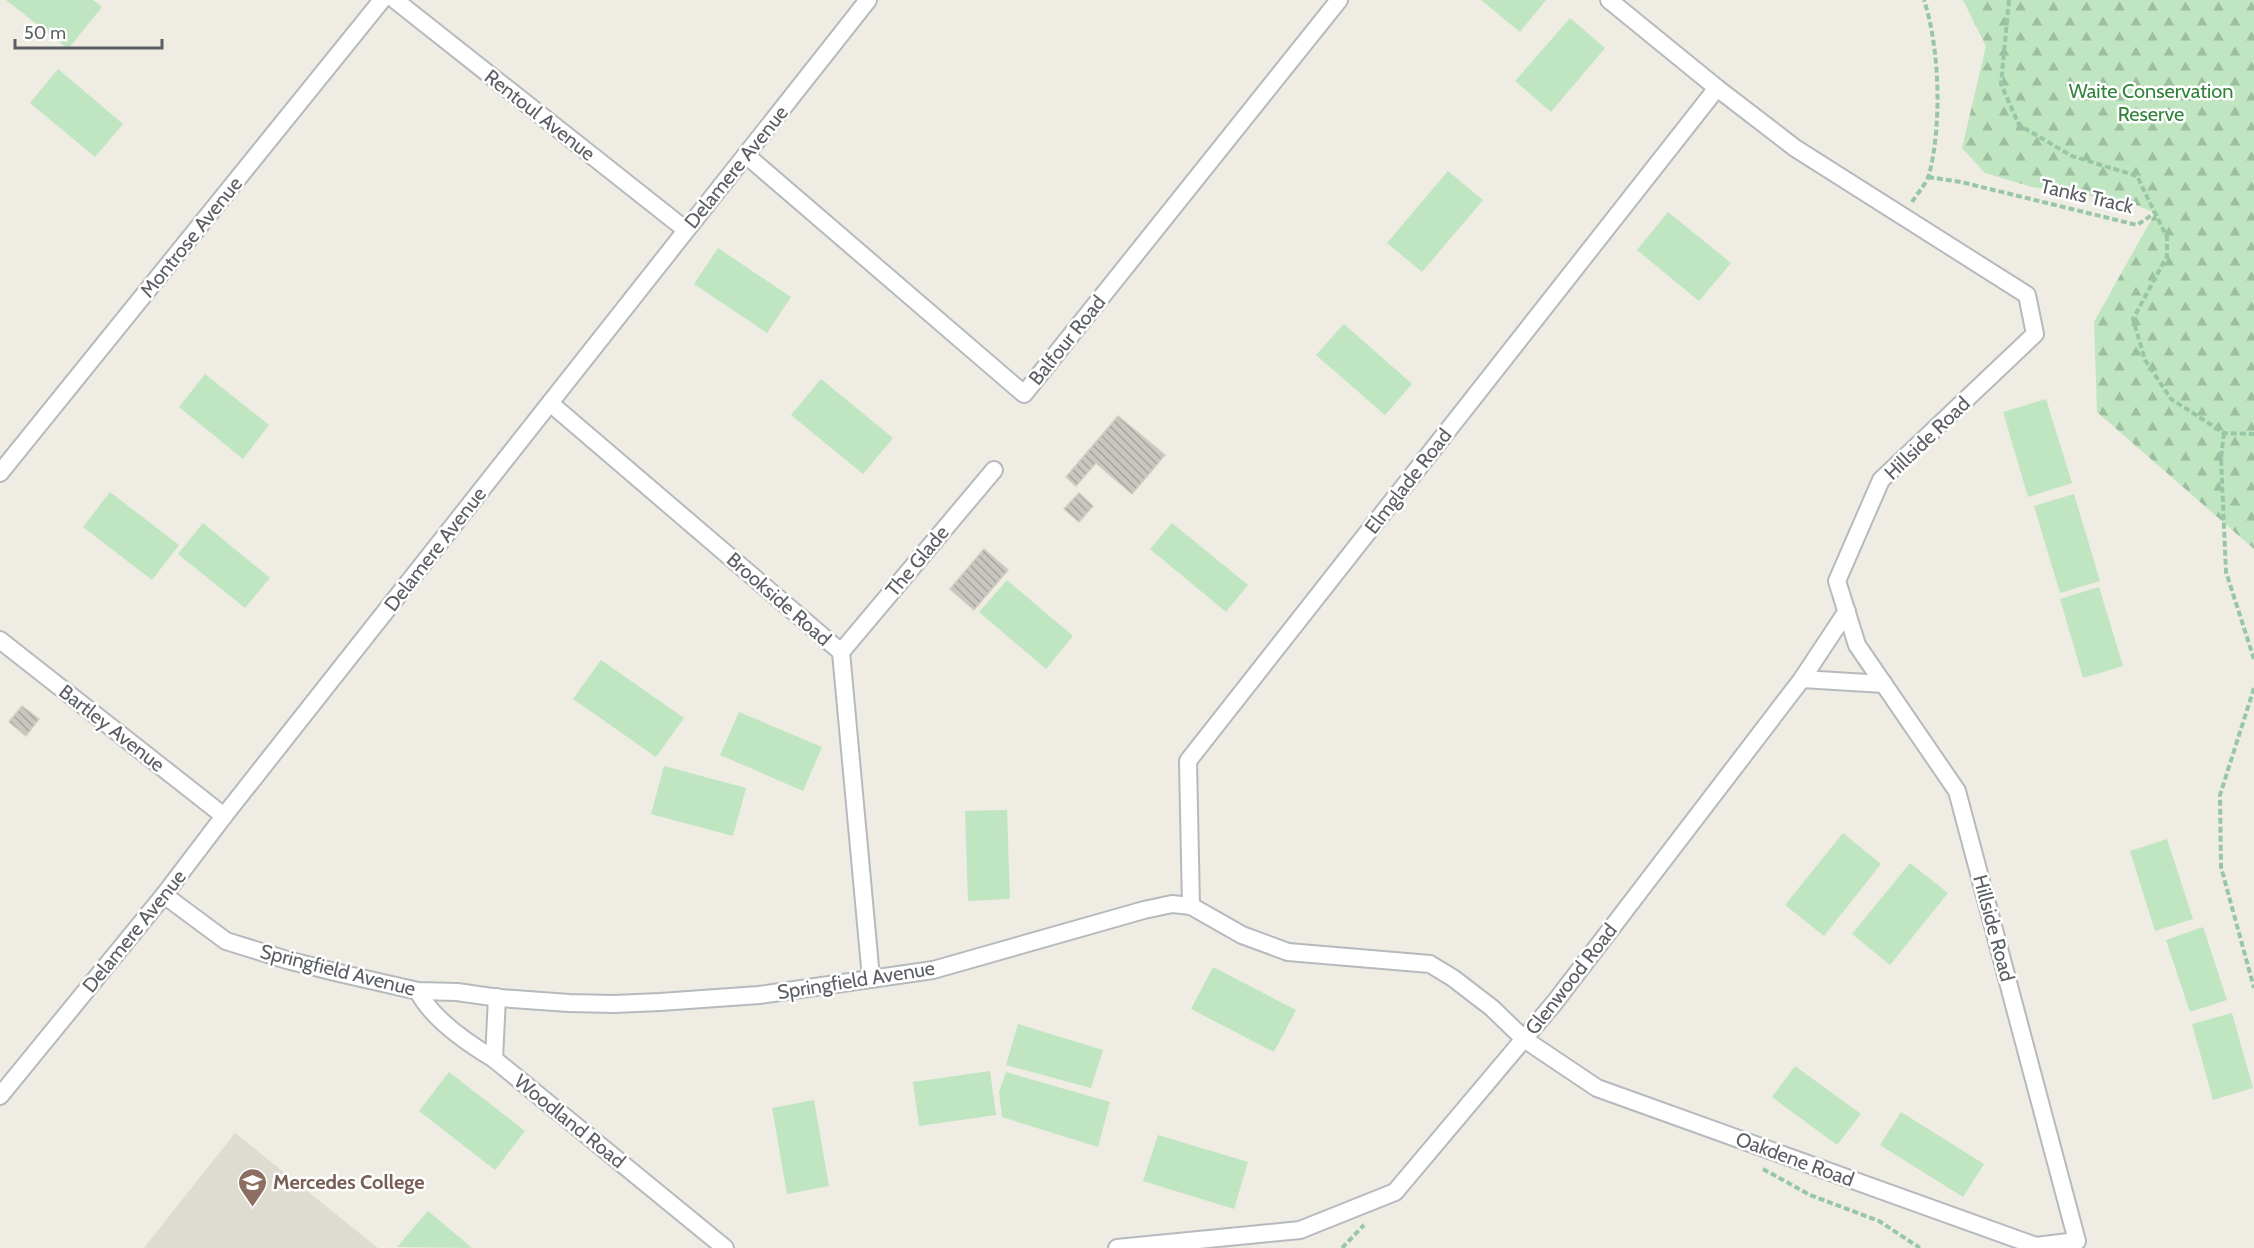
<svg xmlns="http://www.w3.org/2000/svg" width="2254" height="1248" viewBox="0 0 2254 1248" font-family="Cabin,sans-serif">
	<defs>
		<pattern id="forest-firs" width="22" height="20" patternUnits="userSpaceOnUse" patternTransform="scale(1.5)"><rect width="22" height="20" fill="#bfe6c1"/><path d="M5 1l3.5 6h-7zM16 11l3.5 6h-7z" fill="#9ebea0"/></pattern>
		<pattern id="building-back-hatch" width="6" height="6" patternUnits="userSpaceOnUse" patternTransform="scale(1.5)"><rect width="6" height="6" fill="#c9c6c0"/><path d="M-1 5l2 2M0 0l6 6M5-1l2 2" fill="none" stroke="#a6a4a0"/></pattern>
	</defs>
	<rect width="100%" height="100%" fill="#eeece3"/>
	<polygon fill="#dedbd1" points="235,1133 286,1174 378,1248 144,1248"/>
	<g fill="#bfe6c1">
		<polygon points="6,0 93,0 102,7 68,49"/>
		<polygon points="1481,0 1546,0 1520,32"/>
		<polygon points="1570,18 1605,48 1551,112 1515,81"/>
		<polygon points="58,69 123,124 95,157 30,103"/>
		<polygon points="1448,171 1483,200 1422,272 1387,243"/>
		<polygon points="1668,212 1731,263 1699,301 1637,250"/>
		<polygon points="718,248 791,297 767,333 694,284"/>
		<polygon points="1344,324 1412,384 1385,415 1316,355"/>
		<polygon points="205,374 269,425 243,459 179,407"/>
		<polygon points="821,379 893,438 863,474 791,415"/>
		<polygon points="2046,399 2072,483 2028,497 2003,412"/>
		<polygon points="110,492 179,545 152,580 83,527"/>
		<polygon points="2074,494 2100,581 2060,593 2034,506"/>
		<polygon points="203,523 270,578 245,608 178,554"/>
		<polygon points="1172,523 1248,585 1226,612 1150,549"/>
		<polygon points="1007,580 1073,636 1046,669 979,612"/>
		<polygon points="2099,587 2123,666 2083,678 2060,599"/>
		<polygon points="601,660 684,718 656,757 573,699"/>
		<polygon points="739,712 822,747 803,791 720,755"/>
		<polygon points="664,766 746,788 733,836 651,814"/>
		<polygon points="1007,810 1010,899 968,901 965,811"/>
		<polygon points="1843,833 1881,864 1824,936 1785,905"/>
		<polygon points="2167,839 2193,919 2155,931 2130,851"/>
		<polygon points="1910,863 1948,893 1890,965 1852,934"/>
		<polygon points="2203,927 2227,1000 2190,1012 2166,940"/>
		<polygon points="1213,967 1296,1010 1274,1052 1191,1009"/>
		<polygon points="2232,1013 2253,1088 2213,1100 2192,1024"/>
		<polygon points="1018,1024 1103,1050 1091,1088 1006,1065"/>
		<polygon points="1795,1066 1861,1114 1837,1145 1772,1097"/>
		<polygon points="990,1071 996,1115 919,1126 913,1082"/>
		<polygon points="449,1072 525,1131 495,1170 419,1111"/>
		<polygon points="1006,1072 1110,1102 1098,1147 1002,1117 999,1092"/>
		<polygon points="814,1100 829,1186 787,1194 772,1108"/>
		<polygon points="1901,1112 1984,1164 1963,1197 1880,1145"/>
		<polygon points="1158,1135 1248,1162 1234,1209 1143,1181"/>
		<polygon points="428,1211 472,1248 397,1247"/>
	</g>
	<polygon fill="url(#forest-firs)" points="1963,0 2254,0 2254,549 2097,412 2094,322 2155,213 2129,202 2032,187 1985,173 1962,148 1986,46"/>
	<g fill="url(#building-back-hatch)" stroke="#d3cec1" stroke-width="1.5">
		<polygon points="1118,416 1165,455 1132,494 1096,463 1076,486 1066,477"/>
		<polygon points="1079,493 1093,506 1079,522 1064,509"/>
		<polygon points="984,549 1008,570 974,610 950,589"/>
		<polygon points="22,706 39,719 26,736 9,722"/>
	</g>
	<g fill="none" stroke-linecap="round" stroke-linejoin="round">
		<defs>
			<g id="street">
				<polyline points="395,0 686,230"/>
				<polyline points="746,155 1024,394 1339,0"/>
				<polyline points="550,403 841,652 871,978"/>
				<polyline points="0,473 382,0"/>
				<polyline points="0,640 224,816"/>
				<polyline points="841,652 994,470"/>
				<polyline points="1802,679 1884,684"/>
				<polyline points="164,895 226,941 287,960 339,973 418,991 457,992 499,998 569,1003 614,1004 660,1002 759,995 933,970 1144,910 1172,904 1191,906 1242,935 1288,952 1430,964 1453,978 1492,1008 1524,1039 1597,1088 2036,1246 2077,1241 1957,791 1857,645 1837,581 1881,480 2035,334 2027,295 1795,148 1717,88 1609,0"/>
				<polyline points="1191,906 1188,761 1717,88"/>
				<path d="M418 991C431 1018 469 1044 494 1059L725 1248"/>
				<polyline points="494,1059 497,997"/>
				<polyline points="0,1096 164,895 224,816 868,0"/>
				<polyline points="1117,1248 1300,1230 1395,1192 1555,1002 1802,679 1847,611"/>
			</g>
		</defs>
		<use href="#street" stroke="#b6b9bd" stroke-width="20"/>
		<g stroke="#98c7a8" stroke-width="4" stroke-dasharray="6 3" stroke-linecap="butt">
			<polyline points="2009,0 2001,84 2019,125 2072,156 2137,176 2155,213"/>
			<polyline points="1928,177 1961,182 2137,225 2155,213 2167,237 2167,256 2133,319 2145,360 2171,399 2224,433 2254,434"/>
			<path d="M1912 202C1917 194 1926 184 1929 175 1942 125 1940 49 1924 0"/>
			<polyline points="2224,433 2221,458 2226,572 2254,659"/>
			<polyline points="2254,688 2220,795 2221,867 2254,988"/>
			<polyline points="1763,1169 1810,1195 1879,1221 1920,1248"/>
			<polyline points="1342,1248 1364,1225"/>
		</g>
		<use href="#street" stroke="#fff" stroke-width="16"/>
	</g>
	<defs>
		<symbol id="university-pin" viewBox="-11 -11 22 30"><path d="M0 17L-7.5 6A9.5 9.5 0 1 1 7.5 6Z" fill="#8d6e63" stroke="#fff"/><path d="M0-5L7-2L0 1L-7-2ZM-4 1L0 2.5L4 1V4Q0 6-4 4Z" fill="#fff"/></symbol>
	</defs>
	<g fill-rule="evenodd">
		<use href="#university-pin" x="236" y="1166" width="33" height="45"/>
	</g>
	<g text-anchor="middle" stroke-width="5" stroke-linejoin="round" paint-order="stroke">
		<g font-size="20" fill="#33833b" stroke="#fff">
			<text x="2151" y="98">Waite Conservation<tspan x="2151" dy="23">Reserve</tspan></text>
		</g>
		<g font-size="20" fill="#5b5f64" stroke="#fff">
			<text transform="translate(540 115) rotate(38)" y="7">Rentoul Avenue</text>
			<text transform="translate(736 167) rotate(-51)" y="7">Delamere Avenue</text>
			<text transform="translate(2087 196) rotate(13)" y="7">Tanks Track</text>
			<text transform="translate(191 237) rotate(-51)" y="7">Montrose Avenue</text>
			<text transform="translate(1067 340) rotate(-51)" y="7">Balfour Road</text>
			<text transform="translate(1927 438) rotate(-44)" y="7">Hillside Road</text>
			<text transform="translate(1408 481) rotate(-52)" y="7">Elmglade Road</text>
			<text transform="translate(435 549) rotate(-52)" y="7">Delamere Avenue</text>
			<text transform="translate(917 561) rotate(-50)" y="7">The Glade</text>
			<text transform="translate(779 599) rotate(41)" y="7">Brookside Road</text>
			<text transform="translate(112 728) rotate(38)" y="7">Bartley Avenue</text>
			<text transform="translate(1994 928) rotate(75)" y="7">Hillside Road</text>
			<text transform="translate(134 931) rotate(-51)" y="7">Delamere Avenue</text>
			<text transform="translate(338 970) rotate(14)" y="7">Springfield Avenue</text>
			<text transform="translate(1571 979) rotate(-52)" y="7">Glenwood Road</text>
			<text transform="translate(856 980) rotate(-9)" y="7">Springfield Avenue</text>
			<text transform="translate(570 1121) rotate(39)" y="7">Woodland Road</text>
			<text transform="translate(1795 1159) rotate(20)" y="7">Oakdene Road</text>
		</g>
		<g font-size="20" font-weight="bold" fill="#785e54" stroke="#fff" text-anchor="start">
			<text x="273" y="1189">Mercedes College</text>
		</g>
	</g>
	<path d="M15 39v9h147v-9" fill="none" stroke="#5b5f64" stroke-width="3"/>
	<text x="24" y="39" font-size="18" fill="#5b5f64" stroke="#ffffff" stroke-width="4.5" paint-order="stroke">50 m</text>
</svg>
